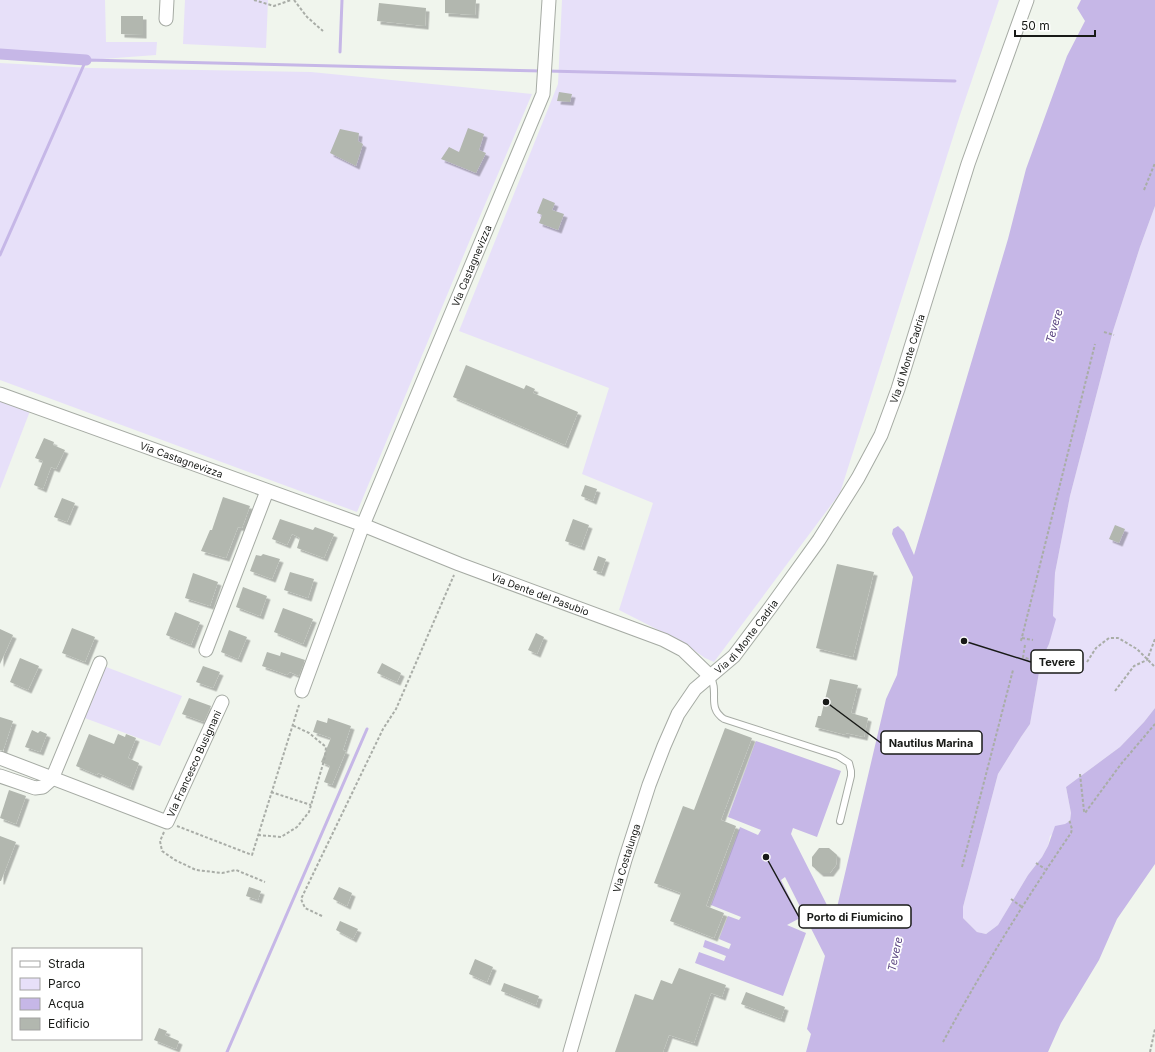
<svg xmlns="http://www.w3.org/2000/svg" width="1155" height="1052" viewBox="0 0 1155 1052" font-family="Inter,sans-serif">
	<defs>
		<filter id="shadow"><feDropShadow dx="3.5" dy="3.5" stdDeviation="0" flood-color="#0004"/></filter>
	</defs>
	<rect width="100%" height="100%" fill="#f0f5ed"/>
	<g fill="#e7e0f9">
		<polygon points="0,0 105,0 106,42 157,42 156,55 62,62 0,59"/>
		<polygon points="185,0 268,0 266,48 183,44"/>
		<polygon points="562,0 999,0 960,115 840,493 714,662 705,658 684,643 619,610 653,503 582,474 609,388 459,331 558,84"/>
		<polygon points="0,63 91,68 311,72 532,94 472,235 357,512 0,380"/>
		<polygon points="1155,206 1155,708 1144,722 1120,747 1066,787 1071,813 1070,821 1050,836 1048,846 1042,857 1028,875 998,925 986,934 977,932 963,918 963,907 998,774 1021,737 1030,724 1041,661 1049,644 1053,616 1055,573 1070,496 1113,331 1140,247"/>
		<polygon points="0,400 30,411 0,489"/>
		<polygon points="101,665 182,696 160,746 82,717"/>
	</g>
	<polygon fill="#c6b7e7" points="1081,0 1155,0 1155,206 1140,247 1113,331 1070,496 1055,573 1053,616 1056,619 1049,644 1041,661 1030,724 1021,737 998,774 963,907 963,918 977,932 986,934 998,925 1028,875 1042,857 1048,846 1055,826 1065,824 1070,821 1071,813 1066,787 1120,747 1144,722 1155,708 1155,864 1117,919 1099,960 1061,1023 1048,1052 806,1052 811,1034 807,1029 825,956 785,877 781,880 800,918 787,925 806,933 783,996 695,963 699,952 724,961 726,956 703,947 705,940 729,949 731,944 719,939 728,916 739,920 741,917 711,905 740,827 758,835 761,830 728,817 756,741 841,771 817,837 793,828 791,834 829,909 835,916 886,699 897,675 913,577 892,534 893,529 898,526 904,532 914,555 1008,239 1026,169 1067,56 1085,21 1077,8"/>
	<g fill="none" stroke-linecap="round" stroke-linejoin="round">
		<g stroke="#c6b7e7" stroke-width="3">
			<polyline points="340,52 342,0"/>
			<polyline points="547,71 955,81"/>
			<polyline points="0,255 86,60 542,71"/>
			<polyline points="227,1052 367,729"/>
		</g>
		<polyline stroke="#c6b7e7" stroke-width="11" points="0,54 86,60"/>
	</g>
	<g fill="#b2b7af" filter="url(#shadow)">
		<polygon points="445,0 476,0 475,15 445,13"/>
		<polygon points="379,3 426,8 425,26 377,21"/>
		<polygon points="121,16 143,16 143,35 121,34"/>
		<polygon points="559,92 572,94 570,102 557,101"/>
		<polygon points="468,128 484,134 479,150 486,153 476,173 441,159 449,147 459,152"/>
		<polygon points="340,129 359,133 358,141 363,144 356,166 330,153"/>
		<polygon points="543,198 555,203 552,210 564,214 558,230 539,223 542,215 537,213"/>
		<polygon points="466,365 524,389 526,385 535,389 533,393 578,412 565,445 453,397"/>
		<polygon points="44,438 54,442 53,445 65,450 56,469 51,467 43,489 34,485 43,461 35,458"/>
		<polygon points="585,485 597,489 593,501 581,496"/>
		<polygon points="223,497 250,506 242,528 238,527 226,558 201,551 210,530 212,530"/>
		<polygon points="62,498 75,503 67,522 54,517"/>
		<polygon points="280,519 313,530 315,527 334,534 324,558 297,548 300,538 292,534 287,545 272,539"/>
		<polygon points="573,519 589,525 581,547 565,541"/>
		<polygon points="1115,525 1125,529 1119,543 1109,539"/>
		<polygon points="263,554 280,559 272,579 250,571 256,555 261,556"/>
		<polygon points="598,556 606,559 601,573 593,570"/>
		<polygon points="837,564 874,572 853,657 816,648"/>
		<polygon points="290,572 314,579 308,598 284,590"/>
		<polygon points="193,573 218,582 210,606 185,598"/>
		<polygon points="243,587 267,596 260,616 236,607"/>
		<polygon points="283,608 313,619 303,644 274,632"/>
		<polygon points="175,612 200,622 191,645 166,635"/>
		<polygon points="72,628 95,637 85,662 62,653"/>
		<polygon points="0,629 13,635 0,664"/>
		<polygon points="229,630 247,637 238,659 221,652"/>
		<polygon points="536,633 544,637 537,654 528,650"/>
		<polygon points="267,652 280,656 281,652 305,660 299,676 290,672 287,675 262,666"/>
		<polygon points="20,658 39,666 28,690 10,682"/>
		<polygon points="382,663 401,673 397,682 377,673"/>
		<polygon points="203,666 220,672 213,688 196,682"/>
		<polygon points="830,679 858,685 851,713 868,718 864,737 846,733 846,735 815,727 818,716 821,716"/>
		<polygon points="189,698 211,706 204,722 182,714"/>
		<polygon points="0,717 13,721 3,751 0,750"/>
		<polygon points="328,718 351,726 343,750 346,751 332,785 324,782 330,766 321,762 331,738 313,732 317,720 327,723"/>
		<polygon points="725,728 752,738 721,820 736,826 706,906 724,913 714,938 670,921 681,893 654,883 683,806 694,810"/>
		<polygon points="32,730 38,733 40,731 47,734 40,752 25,747"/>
		<polygon points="89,734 114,744 118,734 125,737 126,734 136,738 128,758 139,763 130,787 98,773 97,775 76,766"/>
		<polygon points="9,790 26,796 16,824 0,818"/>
		<polygon points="0,836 16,842 1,881 0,881"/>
		<polygon points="819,848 829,848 837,855 836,865 830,873 820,873 812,866 812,857"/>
		<polygon points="249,887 261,891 258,900 246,896"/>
		<polygon points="339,887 352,893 347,906 333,899"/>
		<polygon points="340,921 358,929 353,939 336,930"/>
		<polygon points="475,959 493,967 487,982 469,974"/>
		<polygon points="679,968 726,985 722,997 711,993 694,1043 669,1035 663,1052 615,1052 635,994 653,1000 661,980 672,984"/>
		<polygon points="504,983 539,996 536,1005 501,991"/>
		<polygon points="746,992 785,1007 781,1019 741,1004"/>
		<polygon points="159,1028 167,1031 165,1035 179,1041 176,1049 154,1040"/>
	</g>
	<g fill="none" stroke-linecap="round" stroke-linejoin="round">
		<defs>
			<path id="service" d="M710 676C720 692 706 707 724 719L838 756 849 763 851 771V776L840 821"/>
			<g id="minor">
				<polyline points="166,19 167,0"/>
				<path id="s1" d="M0 394 363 525 543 94 549 0"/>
				<polyline points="206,650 267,491"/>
				<path id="s2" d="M302 691 363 525 459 564 664 640 683 650 710 676"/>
				<path id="s3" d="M0 758 167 822 222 702"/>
				<polyline points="0,776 35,788 43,787 52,779 100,663"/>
				<path id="s4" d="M570 1052 625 860 649 785 664 746 678 714 695 689 734 656 770 608 819 540 858 478 881 435 898 389 968 164 1027 0"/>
			</g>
		</defs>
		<use href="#service" stroke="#a6aba4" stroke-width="8"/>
		<use href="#minor" stroke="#a6aba4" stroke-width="15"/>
		<g stroke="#a9ada7" stroke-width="2" stroke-dasharray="3 2" stroke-linecap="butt">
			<polyline points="254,0 274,6 291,0"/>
			<polyline points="294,0 307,17 323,31"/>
			<polyline points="1144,190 1155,163"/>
			<polyline points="1104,332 1114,335"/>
			<polyline points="1022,638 1033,640"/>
			<polyline points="1021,641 1095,344"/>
			<polyline points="1025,645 1023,657 1050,666"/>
			<polyline points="1087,662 1096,648 1109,638 1118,638 1137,649 1155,667"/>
			<polyline points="1115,691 1134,666 1147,660 1155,639"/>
			<polyline points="1080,774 1084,811 1085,813 1121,764 1155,724"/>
			<polyline points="271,792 311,805"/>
			<polyline points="177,826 252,855 299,705"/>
			<polyline points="164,832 160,841 162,851 175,860 196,870 222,873 236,870 265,882"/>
			<polyline points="258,835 281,837 297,827 309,812 325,757 326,747 309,733 292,725"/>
			<polyline points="1036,863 1045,869"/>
			<polyline points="962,867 1013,670"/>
			<polyline points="1011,899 1022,907"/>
			<polyline points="322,916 305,908 301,899 383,729 396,709 454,575"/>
			<path d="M943 1042C982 970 1025 900 1071 833L1072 829 1069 819"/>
			<polyline points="1150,1052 1155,1029"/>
		</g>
		<use href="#service" stroke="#fff" stroke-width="6"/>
		<use href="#minor" stroke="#fff" stroke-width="13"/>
	</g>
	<g text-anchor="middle" stroke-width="3.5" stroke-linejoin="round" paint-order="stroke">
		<g font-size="10" fill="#181a17" stroke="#fff">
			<text dy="4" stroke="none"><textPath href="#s1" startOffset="667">Via Castagnevizza</textPath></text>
			<text dy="4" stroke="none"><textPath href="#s4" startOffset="783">Via di Monte Cadria</textPath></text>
			<text dy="4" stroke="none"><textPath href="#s1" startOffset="193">Via Castagnevizza</textPath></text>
			<text dy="4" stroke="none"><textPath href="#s2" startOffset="367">Via Dente del Pasubio</textPath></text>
			<text dy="4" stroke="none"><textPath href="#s4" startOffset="459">Via di Monte Cadria</textPath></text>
			<text dy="4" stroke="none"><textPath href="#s3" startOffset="243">Via Francesco Busignani</textPath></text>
			<text dy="4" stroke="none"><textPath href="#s4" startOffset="202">Via Costalunga</textPath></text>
		</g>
		<g font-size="11" font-style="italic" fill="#5a4480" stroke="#fff">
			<text transform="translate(1054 326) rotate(-74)" y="4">Tevere</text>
			<text transform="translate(895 954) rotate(-78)" y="4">Tevere</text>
		</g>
	</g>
	<path fill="none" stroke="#181a17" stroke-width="1.5" d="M964 641L1031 662M826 702L881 743M766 857L799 917"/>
	<g fill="#181a17" stroke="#fff" stroke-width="1.5">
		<circle cx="964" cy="641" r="4"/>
		<circle cx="826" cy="702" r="4"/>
		<circle cx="766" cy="857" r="4"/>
	</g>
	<g fill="#fff" stroke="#181a17" stroke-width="1.5">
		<rect x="1031" y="650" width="52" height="23" rx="4"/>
		<rect x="881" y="731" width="101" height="23" rx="4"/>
		<rect x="799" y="905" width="112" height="23" rx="4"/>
	</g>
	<g font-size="11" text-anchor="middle" font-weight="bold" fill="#181a17">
		<text x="1057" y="666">Tevere</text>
		<text x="931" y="747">Nautilus Marina</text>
		<text x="855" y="921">Porto di Fiumicino</text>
	</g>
	<rect x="12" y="948" width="130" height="92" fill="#ffffff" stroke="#a3a3a2"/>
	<rect x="20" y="961" width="20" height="6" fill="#ffffff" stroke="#a3a3a2"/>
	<text x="48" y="968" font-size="12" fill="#181a17">Strada</text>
	<rect x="20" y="978" width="20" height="12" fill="#e7e0f9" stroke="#a3a3a2"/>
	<text x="48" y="988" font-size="12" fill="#181a17">Parco</text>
	<rect x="20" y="998" width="20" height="12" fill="#c6b7e7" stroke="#a3a3a2"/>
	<text x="48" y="1008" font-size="12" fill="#181a17">Acqua</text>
	<rect x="20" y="1018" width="20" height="12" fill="#b2b7af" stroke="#a3a3a2"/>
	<text x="48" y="1028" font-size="12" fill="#181a17">Edificio</text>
	<path d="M1015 30v6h80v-6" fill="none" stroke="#181a17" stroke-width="2"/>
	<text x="1021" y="30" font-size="12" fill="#181a17" stroke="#ffffff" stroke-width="3" paint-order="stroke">50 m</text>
</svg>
